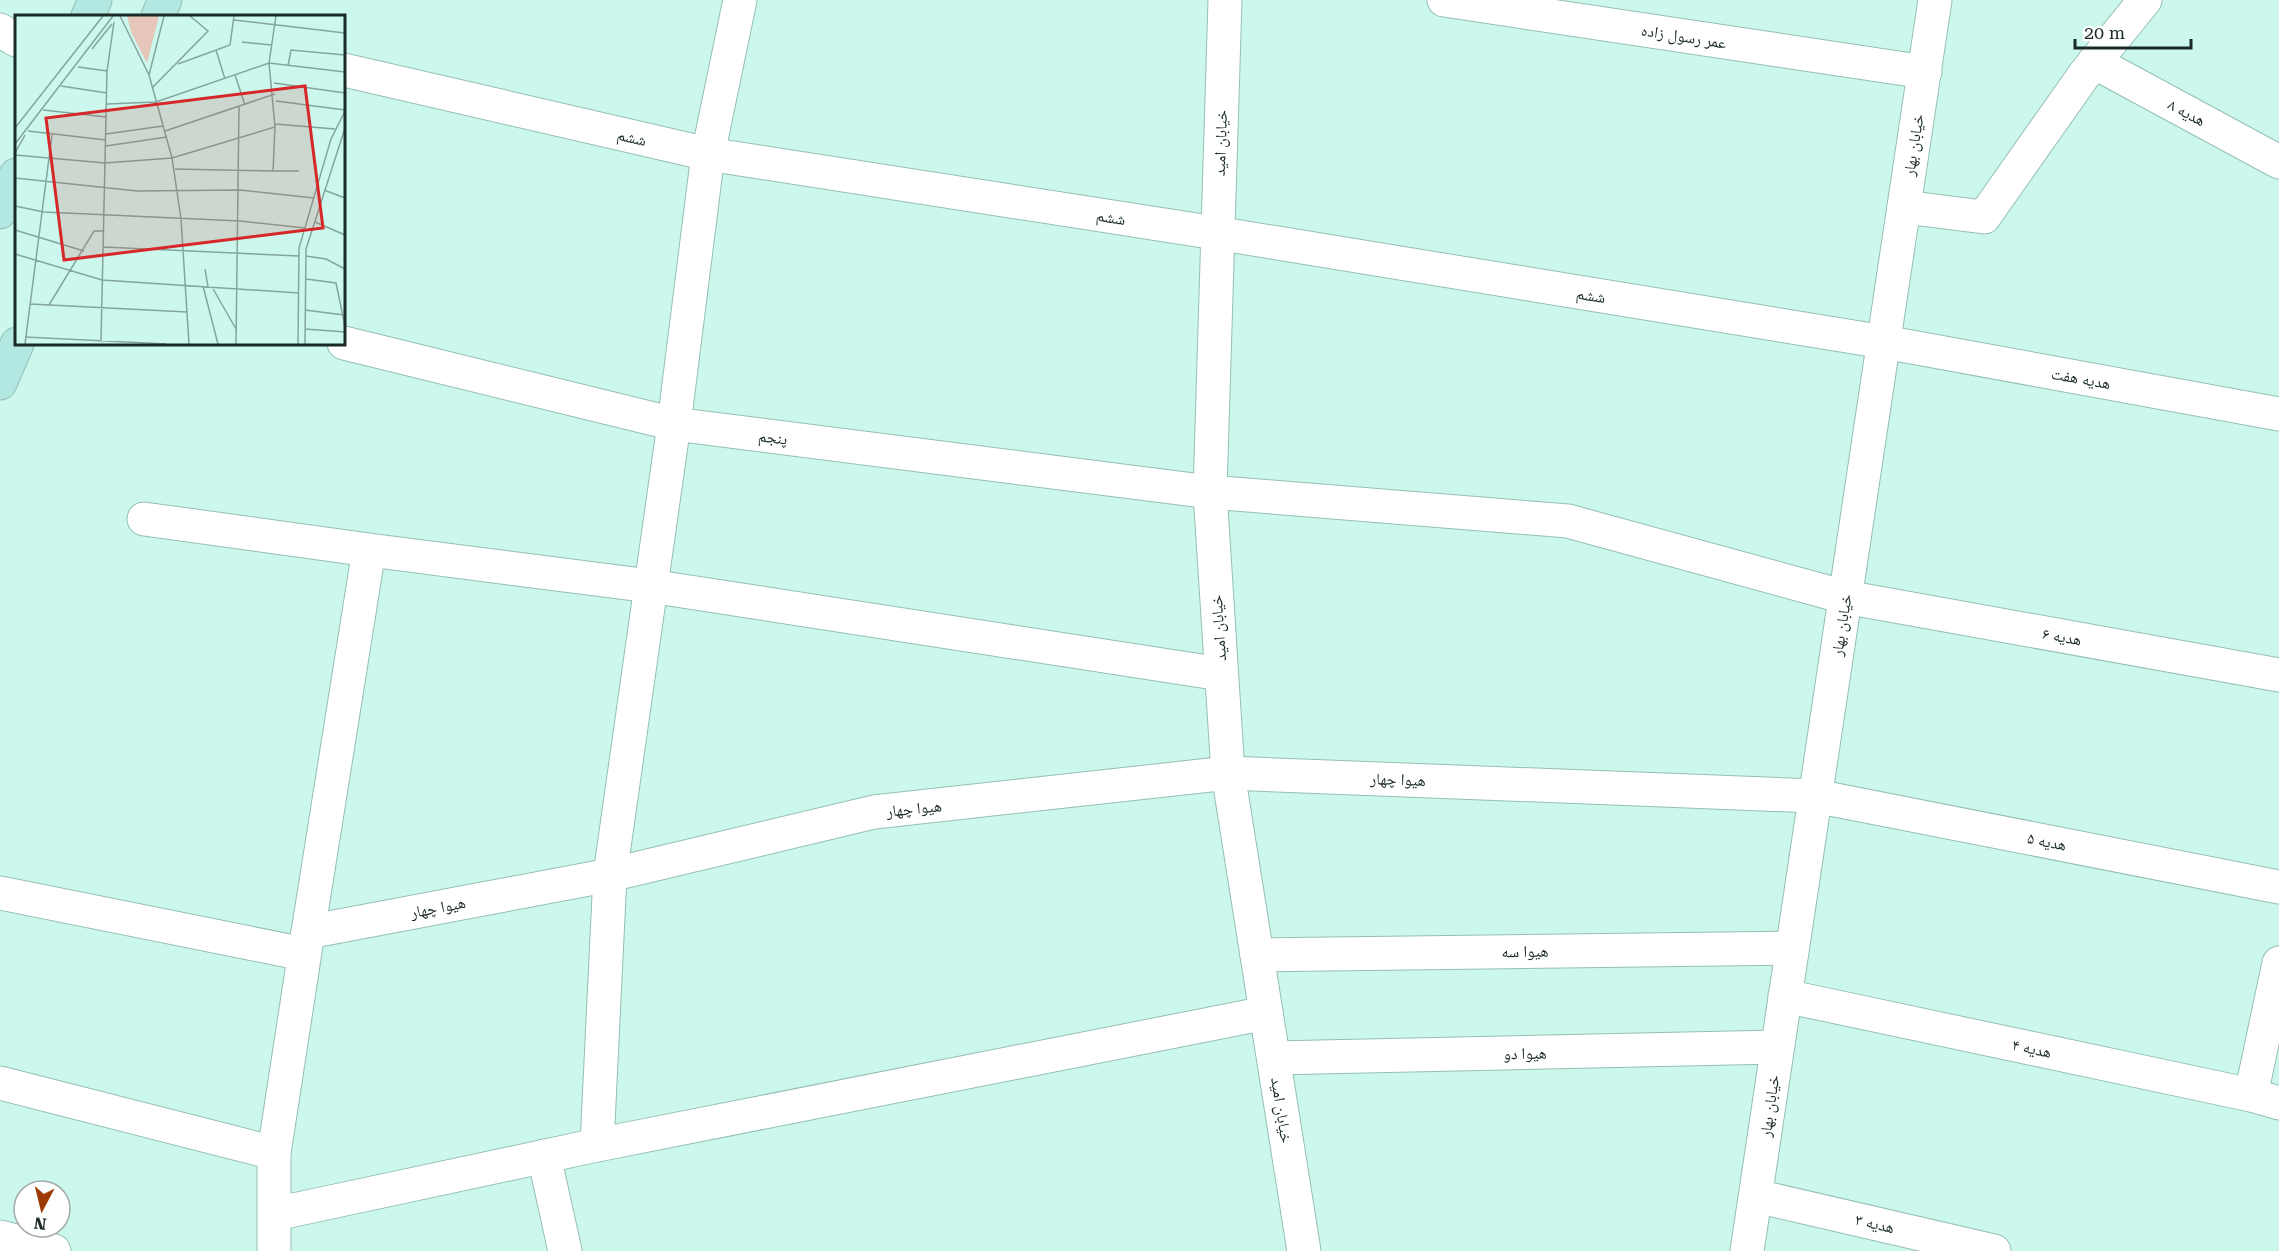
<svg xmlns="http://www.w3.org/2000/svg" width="2279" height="1251" viewBox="0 0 2279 1251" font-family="'Roboto Serif','Noto Naskh Arabic',serif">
	<rect width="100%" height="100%" fill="#cbf7ed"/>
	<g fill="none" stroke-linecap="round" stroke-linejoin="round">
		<defs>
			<g id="minor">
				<polyline points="1225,0 1210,492 1228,773 1304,1251"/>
				<polyline points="1444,0 1925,72"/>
				<polyline points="0,30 16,40"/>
				<polyline points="2094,62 2279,162"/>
				<polyline points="344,70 708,154 1216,233 1884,342 2279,414"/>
				<polyline points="1904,207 1984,217 2084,75 2145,0"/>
				<polyline points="344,343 674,424 1210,492 1568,521 1845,597 2279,675"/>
				<polyline points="144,519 369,550"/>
				<polyline points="0,893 304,954"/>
				<polyline points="308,932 369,550 650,586 1221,674"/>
				<polyline points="1257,955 1792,948"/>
				<polyline points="1785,996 2251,1095 2279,1103"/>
				<polyline points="1274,1058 1777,1047"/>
				<polyline points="0,1083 274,1153"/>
				<polyline points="2251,1095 2279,963"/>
				<polyline points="597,1145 610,875 674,424 708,154 740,0"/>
				<polyline points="544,1156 565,1251"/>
				<polyline points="1756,1196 1994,1251"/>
				<polyline points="275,1214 597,1145 1266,1013"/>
				<polyline points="0,1237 54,1251"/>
				<polyline points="274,1251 274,1153 308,932 610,875 874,812 1228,773 1815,796 2279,887"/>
				<polyline points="1747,1251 1935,0"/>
			</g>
			<g id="secondary">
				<polyline points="88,16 95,0"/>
				<polyline points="158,16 165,0"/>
				<polyline points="0,212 16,175"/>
				<polyline points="0,383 17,344"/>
			</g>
		</defs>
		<use href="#minor" stroke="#95bfb6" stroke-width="35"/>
		<use href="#secondary" stroke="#95bfb6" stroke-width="35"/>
		<use href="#minor" stroke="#fff" stroke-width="33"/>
		<use href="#secondary" stroke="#b3e8e2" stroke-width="33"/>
	</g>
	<g text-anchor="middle" stroke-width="6" stroke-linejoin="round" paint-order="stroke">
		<g font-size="16" fill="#192a27" stroke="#fff">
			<text transform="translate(1684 36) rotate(9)" y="6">عمر رسول زاده</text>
			<text transform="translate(2187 112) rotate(28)" y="6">هدیه ۸</text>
			<text transform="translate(632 137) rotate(13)" y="6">ششم</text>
			<text transform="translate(1220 143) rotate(-88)" y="6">خیابان امید</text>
			<text transform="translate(1913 145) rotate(-81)" y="6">خیابان بهار</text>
			<text transform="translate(1111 217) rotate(9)" y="6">ششم</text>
			<text transform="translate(1591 295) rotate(9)" y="6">ششم</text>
			<text transform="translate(2081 378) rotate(10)" y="6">هدیه هفت</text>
			<text transform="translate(773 437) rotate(7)" y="6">پنجم</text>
			<text transform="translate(1841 625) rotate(-81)" y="6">خیابان بهار</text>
			<text transform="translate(1218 628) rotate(-94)" y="6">خیابان امید</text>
			<text transform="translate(2062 636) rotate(10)" y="6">هدیه ۶</text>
			<text transform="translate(1398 779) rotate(2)" y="6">هیوا چهار</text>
			<text transform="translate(914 808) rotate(-6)" y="6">هیوا چهار</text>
			<text transform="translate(2047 841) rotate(11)" y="6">هدیه ۵</text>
			<text transform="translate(438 907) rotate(-11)" y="6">هیوا چهار</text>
			<text transform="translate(1525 951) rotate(-1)" y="6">هیوا سه</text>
			<text transform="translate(2032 1048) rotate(12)" y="6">هدیه ۴</text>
			<text transform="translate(1525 1053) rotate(-1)" y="6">هیوا دو</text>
			<text transform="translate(1769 1106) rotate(-82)" y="6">خیابان بهار</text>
			<text transform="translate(1282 1110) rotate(81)" y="6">خیابان امید</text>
			<text transform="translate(1875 1223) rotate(13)" y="6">هدیه ۳</text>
		</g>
	</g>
	<g transform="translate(15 15)">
		<rect width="330" height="330" fill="#cbf7ed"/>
		<path d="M112 1H144L132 48 116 17Z" fill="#e6c6b9"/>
		<path fill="none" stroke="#84a59e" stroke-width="1.5" d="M105 1 134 60 157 143 166 204 174 329M219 5 330 18M227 27 257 30M77 34 97 9M201 35 210 64M163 49 215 30 219 1M273 51 276 35 330 40M63 52 92 56M134 60 149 1M220 60 230 90M259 68 330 78M46 71 92 78M137 73 193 16 175 1M261 86 330 95M92 89 141 87 254 48 330 57M28 95 91 102M260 109 320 114M0 113 88 1M13 116 91 125M150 116 260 79M91 119 148 111M0 129 98 1M91 131 152 122M0 138 10 120M0 140 90 148 157 143 260 112 254 48 261 1M160 154 258 156 260 112M258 156H284M0 163 122 176 225 175 299 183M309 175 330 183M0 191 29 197 225 206 290 213M300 207 330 220M0 215 69 236M88 232 284 241M0 239 87 265 284 278M291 241 311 244 330 254M190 254 193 272M291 264 321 268 330 311M188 271 203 329M197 272 221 314M15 289 172 297M34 290 79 216H88M290 295 329 300M290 314 330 317M10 322 151 329M86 326 92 56 99 7M10 329 37 120M221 329 224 92M283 329 284 233 316 124 330 96M290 329 291 234 330 113"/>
		<path fill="#d62828" fill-opacity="0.15" stroke="#d62828" stroke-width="3" d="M290 71 308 213 49 245 31 103Z"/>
		<rect width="330" height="330" fill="none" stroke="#192a27" stroke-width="3"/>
	</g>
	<g transform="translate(42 1209) rotate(187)"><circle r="28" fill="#ffffff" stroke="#a3aaa9" stroke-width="1.5"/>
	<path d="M0-4.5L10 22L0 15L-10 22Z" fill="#9d3a01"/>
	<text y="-9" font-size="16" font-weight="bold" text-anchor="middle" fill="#192a27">N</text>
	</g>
	<path d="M2075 39v9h116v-9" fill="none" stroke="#192a27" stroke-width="3"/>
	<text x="2084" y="39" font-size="18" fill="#192a27" stroke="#ffffff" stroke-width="4.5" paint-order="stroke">20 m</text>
</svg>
